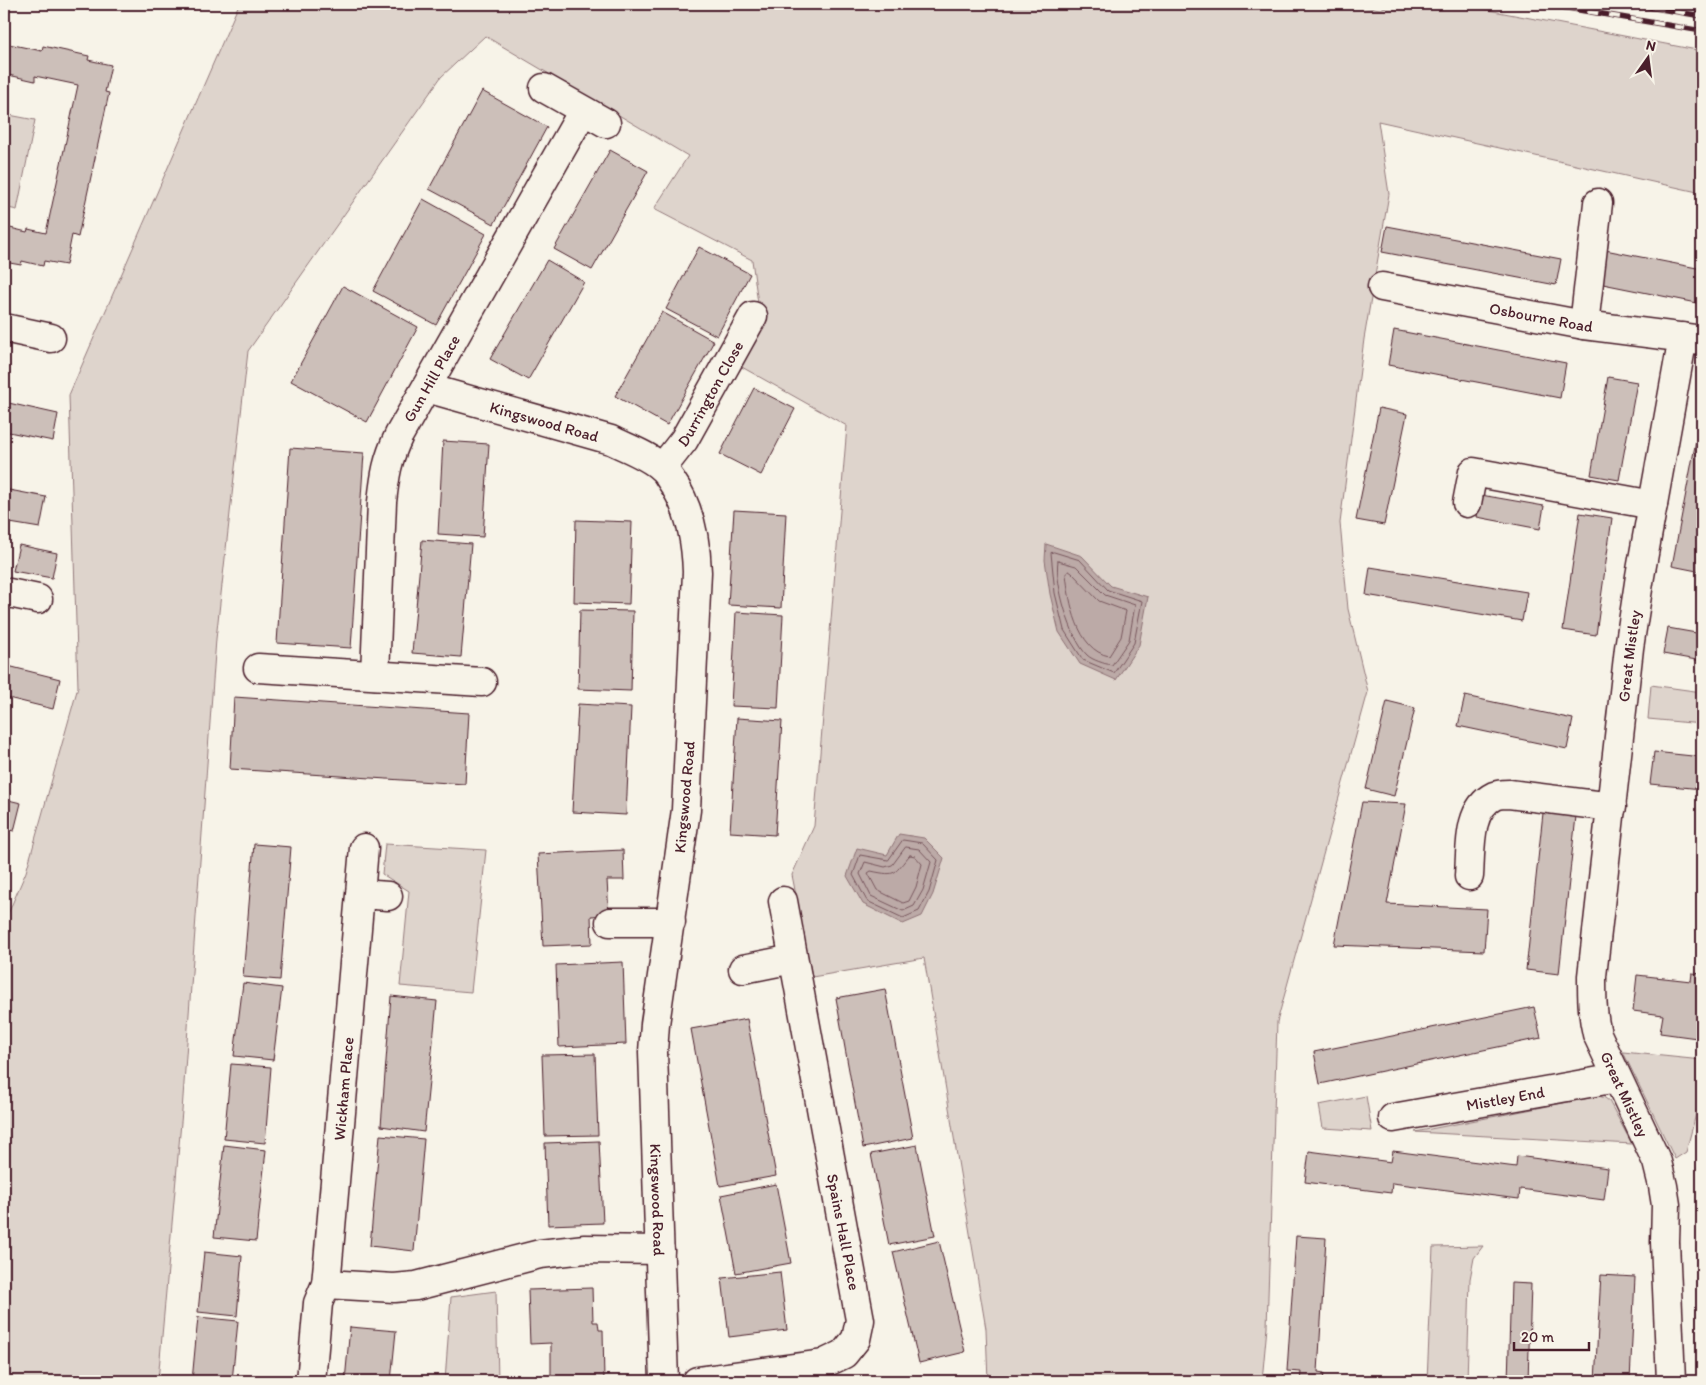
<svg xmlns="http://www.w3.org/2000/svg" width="1706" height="1385" viewBox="0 0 1706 1385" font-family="Itim,sans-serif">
	<rect width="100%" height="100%" fill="#f7f3e8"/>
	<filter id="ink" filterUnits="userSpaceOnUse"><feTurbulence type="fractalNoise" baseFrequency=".02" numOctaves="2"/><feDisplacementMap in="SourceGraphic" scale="10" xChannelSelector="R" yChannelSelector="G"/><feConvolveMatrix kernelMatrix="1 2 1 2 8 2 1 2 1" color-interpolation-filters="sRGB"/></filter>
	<g filter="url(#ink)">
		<g fill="#ded4cc" stroke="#947a7c">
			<polygon points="239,4 1348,4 1380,9 1394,4 1457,4 1702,51 1702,193 1378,121 1389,194 1364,339 1340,523 1348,609 1368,692 1277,1022 1267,1327 1262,1381 988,1381 986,1329 924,958 812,977 792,875 814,826 847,426 740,366 761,325 752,260 654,209 688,156 485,36 441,77 248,351 216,639 182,1111 158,1381 4,1381 4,923 26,872 78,687 69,395"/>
			<polygon points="4,114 35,120 17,210 4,207"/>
			<polygon points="1651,685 1702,692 1702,724 1648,719"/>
			<polygon points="385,844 486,850 471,992 400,986 409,891 382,874"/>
			<polygon points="1623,1052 1702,1060 1702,1091 1686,1152 1675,1159"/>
			<polygon points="1366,1096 1372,1131 1323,1128 1319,1105"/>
			<polygon points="1599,1096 1605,1098 1609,1101 1632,1144 1415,1132"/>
			<polygon points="1483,1246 1474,1258 1470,1279 1467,1381 1427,1381 1433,1247"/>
			<polygon points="496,1291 498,1381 445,1381 451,1297"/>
		</g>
		<g fill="#bcaaa7" stroke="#8e7275">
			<polygon points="1046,544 1082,556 1111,586 1148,597 1139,645 1116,680 1080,664 1059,632 1050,594 1045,560"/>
			<polygon points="899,834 924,838 944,858 933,894 922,916 903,924 863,904 847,876 857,848 887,855"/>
		</g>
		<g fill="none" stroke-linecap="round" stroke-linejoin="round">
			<g stroke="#78575d" stroke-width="1">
				<polygon points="1054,552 1080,560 1108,590 1142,601 1134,643 1114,673 1083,660 1064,630 1055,593 1051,553"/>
				<path d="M1058 561 1076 566 1105 595 1135 605 1129 640 1112 665C1105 664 1092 660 1087 655 1071 640 1054 582 1058 561Z"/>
				<path d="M1069 571 1072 573 1099 601 1126 611 1121 637 1109 656C1077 650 1069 601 1066 574Z"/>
				<polygon points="903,840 922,843 938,860 929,892 919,911 903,918 867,901 853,875 860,855 888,860"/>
				<polygon points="906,847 919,849 931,862 923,890 914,906 903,911 871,896 860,874 865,862 885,867 892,865"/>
				<path d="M910 855 915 856 922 864 916 887 909 901 903 903 877 890 868 873 871 871C899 877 893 873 910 855Z"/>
			</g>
		</g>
		<g fill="#ccbfb9" stroke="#4a1f2b">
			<polygon points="4,43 42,51 43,46 89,56 88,60 111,65 105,92 109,93 78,237 72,235 66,265 44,261 43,266 22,261 21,265 4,262 4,230 6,227 27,232 28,229 46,233 78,85 35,76 35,81 4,74"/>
			<polygon points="482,91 547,127 494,224 429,189"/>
			<polygon points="610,150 648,171 592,270 554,249"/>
			<polygon points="423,199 486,234 436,325 373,291"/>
			<polygon points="1387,226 1561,259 1556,285 1382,252"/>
			<polygon points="699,247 750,274 717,336 666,309"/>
			<polygon points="1605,250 1702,269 1702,304 1598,283"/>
			<polygon points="547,260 584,282 528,380 490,359"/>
			<polygon points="343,286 418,327 367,422 291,381"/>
			<polygon points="662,312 714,341 667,425 615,396"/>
			<polygon points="1394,330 1566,363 1560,398 1388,365"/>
			<polygon points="1608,377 1637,382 1619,480 1591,475"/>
			<polygon points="754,388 795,409 761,475 720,454"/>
			<polygon points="4,402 58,414 53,441 4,431"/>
			<polygon points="1379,408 1407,414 1384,525 1356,520"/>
			<polygon points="1702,409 1702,572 1672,566"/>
			<polygon points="443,441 489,444 483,537 438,534"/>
			<polygon points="290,448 364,453 351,648 277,643"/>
			<polygon points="4,489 46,497 40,528 4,522"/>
			<polygon points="1481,495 1544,506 1540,529 1477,517"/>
			<polygon points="734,510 786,513 781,608 728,605"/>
			<polygon points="1580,513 1612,518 1596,635 1563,630"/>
			<polygon points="576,520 632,522 629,604 574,602"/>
			<polygon points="422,540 471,544 461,657 412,653"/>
			<polygon points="19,545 57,553 52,578 13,571"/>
			<polygon points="1370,567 1527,592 1522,621 1366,595"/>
			<polygon points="580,610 633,611 631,691 578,689"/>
			<polygon points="736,612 783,615 778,708 731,706"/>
			<polygon points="1668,628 1702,634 1702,661 1663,654"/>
			<polygon points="4,665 60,679 53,709 4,697"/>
			<polygon points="1465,696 1573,719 1567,749 1458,726"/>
			<polygon points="234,697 469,713 465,784 230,769"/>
			<polygon points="1387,701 1415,708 1394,796 1366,789"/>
			<polygon points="578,704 631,707 626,815 572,812"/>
			<polygon points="737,718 782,721 775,835 730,832"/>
			<polygon points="1654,752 1702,757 1702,789 1650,784"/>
			<polygon points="4,799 21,803 14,831 4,829"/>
			<polygon points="1362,802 1406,804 1387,904 1487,909 1484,951 1334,945"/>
			<polygon points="1543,813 1576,816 1559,974 1526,970"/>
			<polygon points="254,844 291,847 280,980 243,977"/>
			<polygon points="623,850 624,880 607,880 609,915 591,916 592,944 543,946 538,854"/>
			<polygon points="623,962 626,1044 559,1047 556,965"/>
			<polygon points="1692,973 1702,974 1702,1008 1701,1008 1697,1038 1660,1033 1663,1015 1633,1011 1637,975 1691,981"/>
			<polygon points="243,983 282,988 273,1060 234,1056"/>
			<polygon points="885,989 913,1138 863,1148 836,998"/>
			<polygon points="391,996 437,1001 424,1132 381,1126"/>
			<polygon points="1534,1007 1541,1038 1320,1084 1314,1052"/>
			<polygon points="747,1019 776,1176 720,1186 691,1029"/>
			<polygon points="595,1054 598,1135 545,1136 542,1055"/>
			<polygon points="231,1064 271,1067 265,1143 224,1139"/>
			<polygon points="380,1135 424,1139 414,1251 370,1246"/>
			<polygon points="599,1141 603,1223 548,1225 545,1143"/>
			<polygon points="224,1145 266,1150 256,1241 214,1237"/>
			<polygon points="917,1145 935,1236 889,1245 871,1154"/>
			<polygon points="1309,1151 1391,1162 1393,1151 1516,1167 1517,1156 1608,1168 1604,1200 1520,1189 1519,1199 1392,1183 1391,1193 1305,1182"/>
			<polygon points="776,1184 791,1263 736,1273 721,1195"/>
			<polygon points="1296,1236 1326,1238 1318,1372 1324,1373 1323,1381 1300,1381 1301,1372 1287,1371"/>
			<polygon points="939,1241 965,1352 919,1363 893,1252"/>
			<polygon points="204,1252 242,1256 237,1316 198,1312"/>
			<polygon points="780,1272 787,1330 729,1337 722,1278"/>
			<polygon points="1601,1275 1635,1277 1630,1381 1595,1381"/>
			<polygon points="1511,1283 1531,1284 1528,1381 1508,1381"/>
			<polygon points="592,1288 593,1322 598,1322 599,1330 603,1330 604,1381 551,1381 551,1343 530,1344 528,1290"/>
			<polygon points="198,1317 238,1321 232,1381 192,1381"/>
			<polygon points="350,1327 396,1331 391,1381 345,1381"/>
			<polygon points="1702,1328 1702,1376 1701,1376"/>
		</g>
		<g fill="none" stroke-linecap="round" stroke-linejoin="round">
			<defs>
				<g id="minor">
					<polyline points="544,88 606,123"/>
					<path id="s1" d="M1382 287 1584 325 1702 340"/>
					<polyline points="1584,325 1598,203"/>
					<polyline points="4,328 51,338"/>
					<path id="s2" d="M427 388 611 440C627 448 648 455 662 468 666 471 668 476 671 480 690 507 696 540 697 572L686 810 655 1024 653 1052 664 1381"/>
					<path id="s3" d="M662 468 684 440 753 316"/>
					<polyline points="1467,503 1473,472 1653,505"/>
					<polyline points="4,592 38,599"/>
					<polyline points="258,668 482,682"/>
					<path id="s4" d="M375 675 382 502C385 475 387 460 399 435L583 111"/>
					<path d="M1469 876C1471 850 1467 809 1494 796 1499 794 1504 794 1509 794L1612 807"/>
					<polyline points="361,894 388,896"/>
					<polyline points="610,922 671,922"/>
					<polyline points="743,969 793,959"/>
					<path id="s5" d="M1393 1118 1617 1078"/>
					<polyline points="326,1284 394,1288 416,1286 540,1254 585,1249 660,1250"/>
					<path id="s6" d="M311 1381 318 1303 326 1284 328 1262 364 848"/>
					<polyline points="697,1381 823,1364 844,1354 856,1339 860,1320 783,901"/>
					<path id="s7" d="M1671 1381 1665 1242 1666 1205 1663 1186 1657 1162 1597 1034C1592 1014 1592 996 1592 976L1629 648 1640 576 1683 337"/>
				</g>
			</defs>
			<use href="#minor" stroke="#4a1f2b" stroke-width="31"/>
			<use href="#minor" stroke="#f7f3e8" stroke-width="28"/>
			<defs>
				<g id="rail">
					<polyline points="1544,4 1702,31"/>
					<polyline points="1631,4 1702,16"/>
				</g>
			</defs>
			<use href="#rail" stroke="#4a1f2b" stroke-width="5.5"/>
			<use href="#rail" stroke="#f7f3e8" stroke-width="4" stroke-dasharray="11" stroke-linecap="butt"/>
		</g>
	</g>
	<g text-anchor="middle" stroke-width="4.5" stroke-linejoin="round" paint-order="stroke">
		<g font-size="16" fill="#4a1f2b" stroke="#f7f3e8">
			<text dy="6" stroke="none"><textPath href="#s1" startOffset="162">Osbourne Road</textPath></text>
			<text dy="6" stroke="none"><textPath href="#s4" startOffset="308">Gun Hill Place</textPath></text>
			<text dy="6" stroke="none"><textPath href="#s3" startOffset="89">Durrington Close</textPath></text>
			<text dy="6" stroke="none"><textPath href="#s2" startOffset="122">Kingswood Road</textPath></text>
			<text dy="6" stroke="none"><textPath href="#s7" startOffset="742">Great Mistley</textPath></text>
			<text transform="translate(684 797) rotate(-85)" y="6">Kingswood Road</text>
			<text dy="6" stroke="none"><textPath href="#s6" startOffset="295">Wickham Place</textPath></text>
			<text transform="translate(1625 1094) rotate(65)" y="6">Great Mistley</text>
			<text dy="6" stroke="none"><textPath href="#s5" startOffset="114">Mistley End</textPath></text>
			<text dy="6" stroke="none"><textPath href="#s2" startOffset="992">Kingswood Road</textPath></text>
			<text transform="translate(844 1232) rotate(79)" y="6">Spains Hall Place</text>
		</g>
	</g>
	<rect width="1706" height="1385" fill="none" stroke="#f7f3e8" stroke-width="20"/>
	<rect x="10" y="10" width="1686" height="1365" fill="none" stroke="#4a1f2b" stroke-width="2" filter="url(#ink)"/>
	<g transform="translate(1648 58) rotate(14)" stroke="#f7f3e8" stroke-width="4" paint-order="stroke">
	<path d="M0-4L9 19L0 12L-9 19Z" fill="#4a1f2b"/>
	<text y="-8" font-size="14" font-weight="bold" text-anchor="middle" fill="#4a1f2b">N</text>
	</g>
	<path d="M1514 1342v8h75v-8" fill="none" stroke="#4a1f2b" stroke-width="2.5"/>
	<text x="1521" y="1342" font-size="15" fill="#4a1f2b" stroke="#f7f3e8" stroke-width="4" paint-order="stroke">20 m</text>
</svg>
